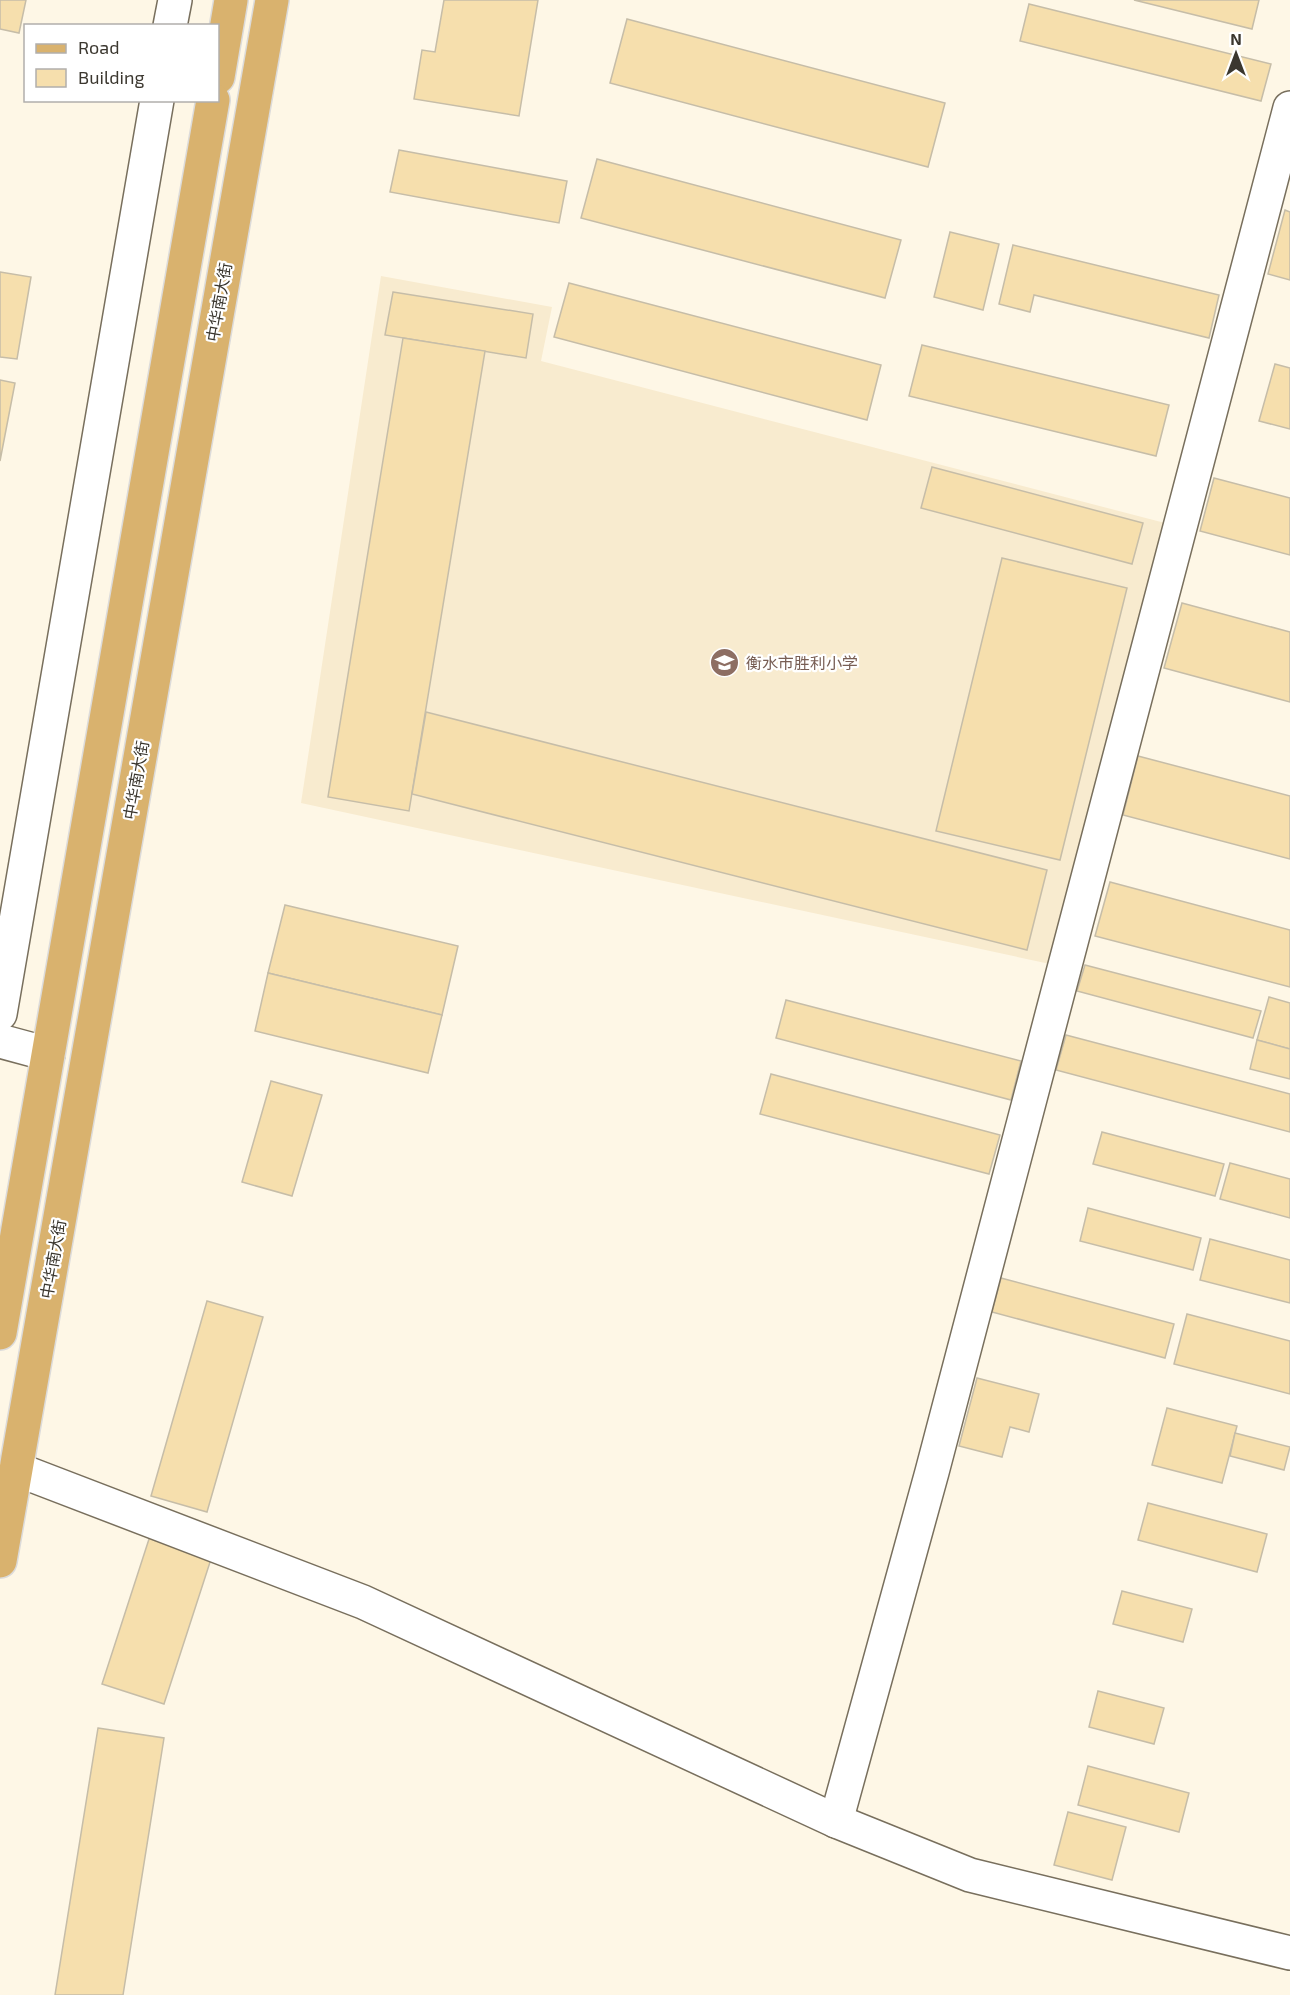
<svg xmlns="http://www.w3.org/2000/svg" width="1290" height="1995" viewBox="0 0 1290 1995" font-family="'Exo 2','Noto Sans SC',sans-serif">
	<rect width="100%" height="100%" fill="#fef7e6"/>
	<polygon fill="#f8ebcf" points="381,276 552,307 541,361 1165,523 1050,964 301,803"/>
	<g fill="#f6dfad" stroke="#c6bda8" stroke-width="1.5">
		<polygon points="0,0 26,0 19,33 0,29"/>
		<polygon points="444,0 538,0 519,116 414,99 422,50 435,52"/>
		<polygon points="1134,0 1259,0 1252,29"/>
		<polygon points="1029,4 1271,64 1261,101 1020,41"/>
		<polygon points="627,19 945,103 928,167 610,83"/>
		<polygon points="399,150 567,181 559,223 390,192"/>
		<polygon points="597,159 901,240 885,298 581,218"/>
		<polygon points="1285,210 1290,212 1290,280 1268,274"/>
		<polygon points="950,232 999,244 983,310 934,297"/>
		<polygon points="1013,245 1219,295 1209,338 1034,295 1030,312 999,304"/>
		<polygon points="0,272 31,277 17,359 0,357"/>
		<polygon points="569,283 881,365 867,420 554,337"/>
		<polygon points="393,292 533,314 526,358 385,335"/>
		<polygon points="403,338 485,351 409,811 328,797"/>
		<polygon points="922,345 1169,405 1156,456 909,396"/>
		<polygon points="1275,364 1290,368 1290,429 1259,421"/>
		<polygon points="0,380 15,383 0,461"/>
		<polygon points="932,467 1143,523 1132,564 921,508"/>
		<polygon points="1214,478 1290,498 1290,555 1200,531"/>
		<polygon points="1002,558 1127,588 1060,860 936,831"/>
		<polygon points="1182,603 1290,632 1290,702 1164,668"/>
		<polygon points="426,712 1047,870 1027,950 412,794"/>
		<polygon points="1138,756 1290,796 1290,859 1123,815"/>
		<polygon points="1110,882 1290,930 1290,987 1095,936"/>
		<polygon points="285,905 458,946 442,1015 268,973"/>
		<polygon points="1085,965 1261,1011 1253,1038 1077,991"/>
		<polygon points="268,973 442,1015 428,1073 255,1031"/>
		<polygon points="1269,997 1290,1003 1290,1049 1257,1040"/>
		<polygon points="786,1000 1021,1061 1011,1100 776,1038"/>
		<polygon points="1066,1035 1290,1094 1290,1132 1056,1070"/>
		<polygon points="1257,1040 1290,1049 1290,1079 1250,1069"/>
		<polygon points="771,1074 1000,1135 989,1174 760,1114"/>
		<polygon points="271,1081 322,1095 292,1196 242,1182"/>
		<polygon points="1102,1132 1224,1164 1215,1196 1093,1164"/>
		<polygon points="1230,1163 1290,1179 1290,1218 1220,1199"/>
		<polygon points="1088,1208 1201,1238 1193,1270 1080,1241"/>
		<polygon points="1210,1239 1290,1260 1290,1303 1200,1280"/>
		<polygon points="1001,1278 1174,1324 1165,1358 992,1312"/>
		<polygon points="207,1301 263,1317 207,1512 151,1496"/>
		<polygon points="1187,1314 1290,1341 1290,1394 1174,1364"/>
		<polygon points="977,1378 1039,1394 1029,1432 1010,1427 1002,1457 959,1446"/>
		<polygon points="1167,1408 1237,1426 1222,1483 1152,1465"/>
		<polygon points="1235,1433 1290,1447 1284,1470 1230,1456"/>
		<polygon points="1148,1503 1267,1534 1257,1572 1138,1540"/>
		<polygon points="150,1536 212,1556 164,1704 102,1684"/>
		<polygon points="1122,1591 1192,1609 1183,1642 1113,1624"/>
		<polygon points="1098,1691 1164,1708 1154,1744 1089,1727"/>
		<polygon points="98,1728 164,1738 123,1995 55,1995"/>
		<polygon points="1088,1766 1189,1793 1179,1832 1078,1805"/>
		<polygon points="1068,1812 1126,1827 1112,1880 1054,1865"/>
	</g>
	<g fill="none" stroke-linecap="round" stroke-linejoin="round">
		<defs>
			<g id="minor">
				<polyline points="170,26 175,0"/>
				<polyline points="0,1014 157,100"/>
				<polyline points="0,1041 48,1054"/>
				<polyline points="16,1469 363,1602 836,1821 970,1875 1290,1953"/>
				<polyline points="836,1821 932,1472 1290,108"/>
			</g>
			<g id="major">
				<polyline points="218,77 231,0"/>
				<polyline points="0,1333 213,100"/>
				<polyline points="0,1561 272,0"/>
			</g>
		</defs>
		<use href="#minor" stroke="#786f5d" stroke-width="36"/>
		<use href="#major" stroke="#dcdbda" stroke-width="36"/>
		<use href="#minor" stroke="#fff" stroke-width="33"/>
		<use href="#major" stroke="#d9b26e" stroke-width="33"/>
	</g>
	<defs>
		<symbol id="school-disc" viewBox="-11 -11 22 22"><circle r="9.5" fill="#8d6e63" stroke="#fff"/><path d="M0-5L7-2L0 1L-7-2ZM-4 1L0 2.5L4 1V4Q0 6-4 4Z" fill="#fff"/></symbol>
	</defs>
	<g fill-rule="evenodd">
		<use href="#school-disc" x="708" y="646" width="33" height="33"/>
	</g>
	<g text-anchor="middle" stroke-width="4.5" stroke-linejoin="round" paint-order="stroke">
		<g font-size="16" fill="#3b372f" stroke="#fff">
			<text transform="translate(219 302) rotate(-80)" y="6">中华南大街</text>
			<text transform="translate(136 780) rotate(-80)" y="6">中华南大街</text>
			<text transform="translate(53 1259) rotate(-80)" y="6">中华南大街</text>
		</g>
		<g font-size="16" fill="#785e54" stroke="#fff" text-anchor="start">
			<text x="746" y="669">衡水市胜利小学</text>
		</g>
	</g>
	<rect x="24" y="24" width="195" height="78" fill="#ffffff" stroke="#b1afac" stroke-width="1.5"/>
	<rect x="36" y="44" width="30" height="9" fill="#d9b26e" stroke="#b1afac" stroke-width="1.5"/>
	<text x="78" y="54" font-size="18" fill="#3b372f">Road</text>
	<rect x="36" y="69" width="30" height="18" fill="#f6dfad" stroke="#b1afac" stroke-width="1.5"/>
	<text x="78" y="84" font-size="18" fill="#3b372f">Building</text>
	<g transform="translate(1236 54)" stroke="#ffffff" stroke-width="4.5" paint-order="stroke">
	<path d="M0-4.5L10 22L0 15L-10 22Z" fill="#3b372f"/>
	<text y="-9" font-size="16" font-weight="bold" text-anchor="middle" fill="#3b372f">N</text>
	</g>
</svg>
